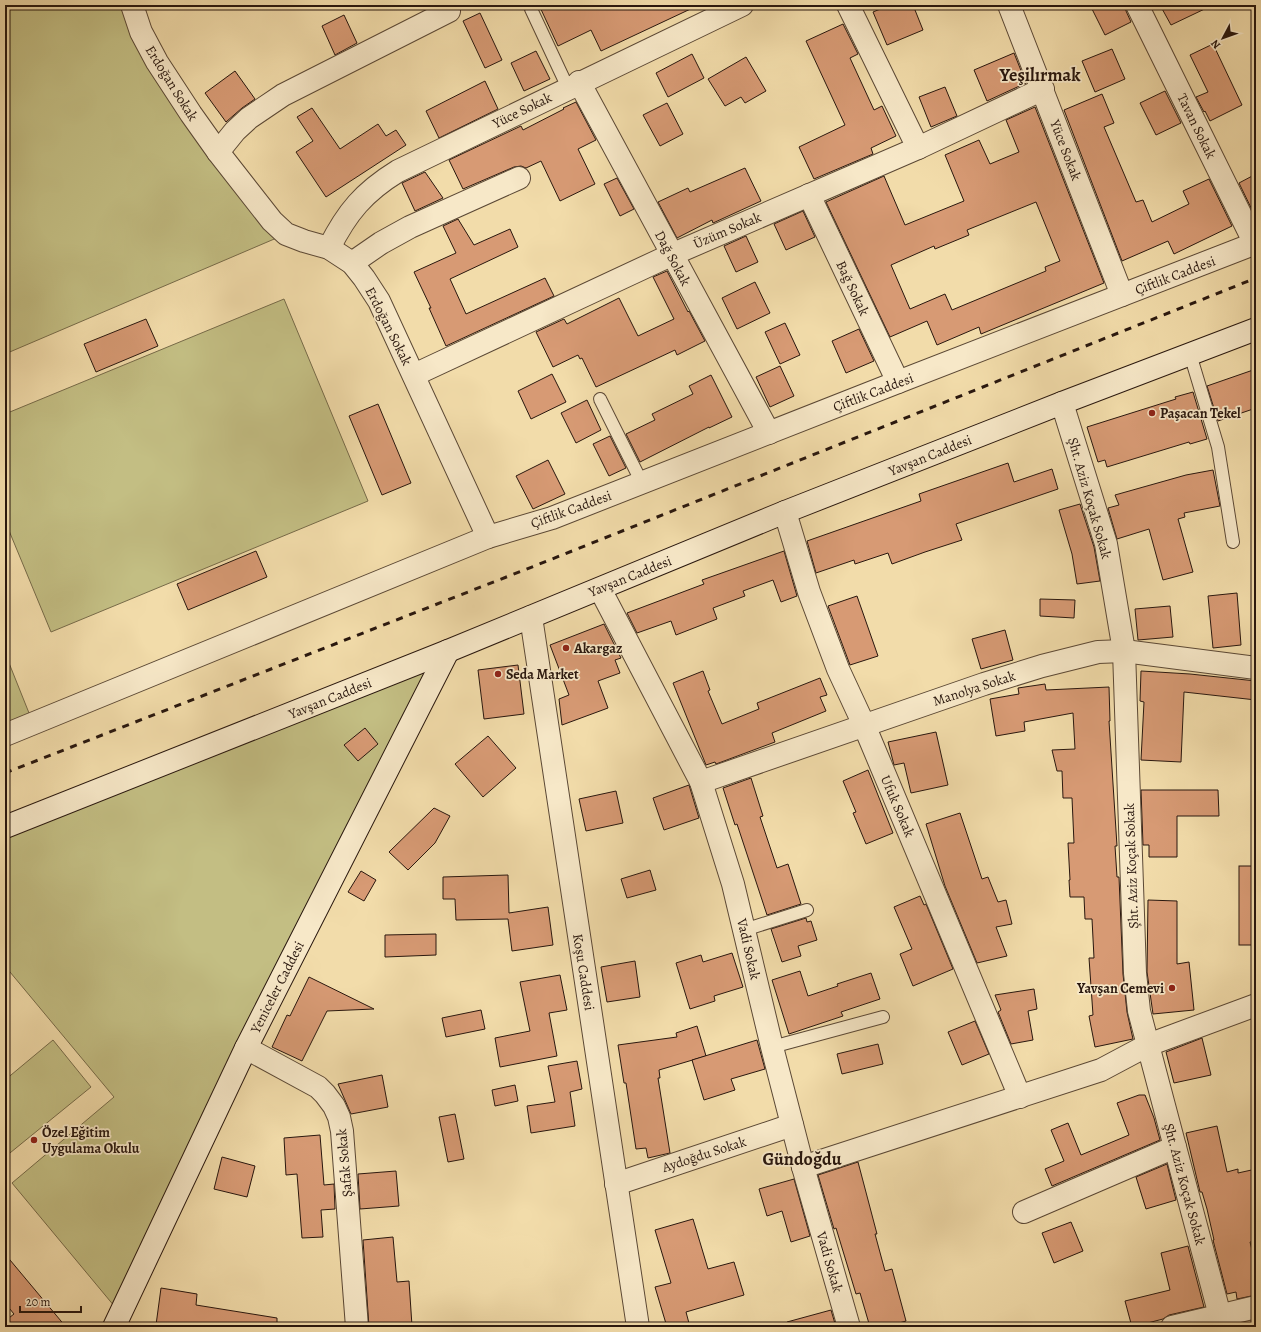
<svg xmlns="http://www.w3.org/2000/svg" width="1261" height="1332" viewBox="0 0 1261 1332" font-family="Alegreya,serif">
	<rect width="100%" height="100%" fill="#f2dcaa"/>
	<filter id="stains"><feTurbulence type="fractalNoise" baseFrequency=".005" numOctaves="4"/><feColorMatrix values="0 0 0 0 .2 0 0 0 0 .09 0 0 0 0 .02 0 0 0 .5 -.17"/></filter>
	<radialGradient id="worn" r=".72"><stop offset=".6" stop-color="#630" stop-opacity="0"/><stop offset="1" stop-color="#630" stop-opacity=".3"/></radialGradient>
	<g fill="#c3be83" stroke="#766a48">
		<polygon points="5,5 132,5 141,32 286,234 5,354"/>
		<polygon points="284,299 368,501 51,632 5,521 5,414"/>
		<polygon points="448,651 120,1313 12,1183 114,1097 5,966 5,827"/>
		<polygon points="5,653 33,723 5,735"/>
		<polygon points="53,1040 91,1087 5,1157 5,1080"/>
	</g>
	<g fill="#d79a74" stroke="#29170e" fill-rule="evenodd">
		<polygon points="539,5 699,5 601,51 591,30 558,46"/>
		<polygon points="890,5 913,5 923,30 887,45 873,12"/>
		<polygon points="1090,5 1125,5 1126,11 1131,22 1105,35"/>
		<polygon points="1160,5 1213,5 1171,25"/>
		<polygon points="480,13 502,60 485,68 463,21"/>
		<polygon points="344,15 357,43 335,55 322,26"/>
		<polygon points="843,24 858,54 850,58 874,110 882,106 896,136 871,148 873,154 814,179 799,147 845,125 806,41"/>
		<polygon points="1213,44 1242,105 1210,121 1205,111 1204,112 1196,97 1208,92 1190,55"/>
		<polygon points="1112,49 1125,79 1095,92 1082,61"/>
		<polygon points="536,51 550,79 524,91 511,63"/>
		<polygon points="1014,53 1026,83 987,101 974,70"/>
		<polygon points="692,54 704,78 668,97 656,73"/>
		<polygon points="746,57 766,91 745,103 741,97 725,106 708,79"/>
		<polygon points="235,71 255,99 242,108 226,122 205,93"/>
		<polygon points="485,81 498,109 439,138 426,111"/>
		<polygon points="945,87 957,116 931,127 919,97"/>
		<polygon points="1165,91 1181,123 1156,135 1140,103"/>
		<polygon points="1102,94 1114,123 1104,127 1136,202 1143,200 1152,222 1189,204 1183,191 1209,179 1232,226 1174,254 1168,241 1122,261 1064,110"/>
		<polygon points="576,102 596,140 578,149 595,184 560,201 541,161 526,168 521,166 514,167 463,189 449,160 521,126 523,130 564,109 563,108"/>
		<polygon points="667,103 683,134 660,146 643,115"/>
		<path d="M1035 107 1104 283 981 334 979 327 937 345 927 321 890 337 826 202 884 176 905 225 964 201 945 155 979 140 990 164 1019 152 1006 120ZM1036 202 1060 261 1045 267 1046 271 952 310 945 294 910 309 891 265 934 246 935 249 969 235 967 230Z"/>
		<polygon points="312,108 340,149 378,124 386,136 396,130 406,145 326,197 296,152 313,141 297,117"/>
		<polygon points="745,168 761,201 713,223 712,220 677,238 658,202 688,188 690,192"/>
		<polygon points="425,172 443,198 415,211 402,183"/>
		<polygon points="1256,174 1256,215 1255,216 1239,183"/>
		<polygon points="617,178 634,209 620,216 604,184"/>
		<polygon points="803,211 815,237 786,250 774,224"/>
		<polygon points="458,219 474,245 510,229 518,247 450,279 466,314 545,278 554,296 446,346 429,308 431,308 414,272 456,253 443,226"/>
		<polygon points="746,236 758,262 736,272 724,246"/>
		<polygon points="667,271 688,312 689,311 705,341 677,355 675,350 596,387 582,358 580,359 578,355 553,367 536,332 564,319 567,324 619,298 638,336 674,319 653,277"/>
		<polygon points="755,282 770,313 737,329 722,298"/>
		<polygon points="146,319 158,346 96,372 84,344"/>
		<polygon points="785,323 800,355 780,364 765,332"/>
		<polygon points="859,329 874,361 846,373 832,341"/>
		<polygon points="780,366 794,396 770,407 756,377"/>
		<polygon points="1256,369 1256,408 1218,421 1207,386"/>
		<polygon points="552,374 566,402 531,419 518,391"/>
		<polygon points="711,375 732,417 709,428 709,427 640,462 626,434 655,420 652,414 693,394 689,386"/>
		<polygon points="1193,392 1207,439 1190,444 1189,442 1107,467 1105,460 1098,462 1087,427 1176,399 1175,397"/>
		<polygon points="587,400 601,430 576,443 561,413"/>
		<polygon points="378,404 411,483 382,495 349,416"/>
		<polygon points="610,436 626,468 609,476 593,444"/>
		<polygon points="548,460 565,494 533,509 516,476"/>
		<polygon points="1008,463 1014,482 1052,469 1058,489 956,524 962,540 925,552 892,564 888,553 855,564 854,560 816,573 807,541 921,501 919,494"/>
		<polygon points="1213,470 1220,506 1184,513 1185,517 1178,519 1193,572 1163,580 1149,529 1117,539 1108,508 1119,505 1115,495 1186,475"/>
		<polygon points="1080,504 1094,547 1100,581 1077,584 1072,554 1059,510"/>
		<polygon points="256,551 267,577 188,610 177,584"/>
		<polygon points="784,551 797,596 781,602 773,580 743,591 745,596 713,608 717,619 676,635 671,621 637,633 627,613 704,584 702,580"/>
		<polygon points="1237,593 1241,645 1213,648 1208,596"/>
		<polygon points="857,596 878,656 850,665 828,606"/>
		<polygon points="1040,599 1075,600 1074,618 1040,616"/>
		<polygon points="1170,606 1173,637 1138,640 1135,609"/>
		<polygon points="604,624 621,658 615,660 620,673 598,681 608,708 562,725 559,699 569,695 550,645"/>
		<polygon points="1005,630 1013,660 981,669 972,639"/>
		<polygon points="518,665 524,714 484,719 478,670"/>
		<polygon points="703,671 710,690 708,691 722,724 759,709 757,703 820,678 827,695 820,697 826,711 772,733 775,742 716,764 715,762 706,765 673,683"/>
		<polygon points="1141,671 1190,674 1256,681 1256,700 1184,692 1181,762 1141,760 1144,702 1140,701"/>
		<polygon points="1045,684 1046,690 1109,687 1110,721 1109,721 1117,846 1115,846 1117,877 1119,877 1123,974 1127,1012 1133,1039 1095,1047 1089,1016 1093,1015 1089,958 1094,958 1092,919 1085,919 1084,897 1070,897 1069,880 1070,880 1068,843 1074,843 1072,798 1063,798 1062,771 1057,771 1052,750 1075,749 1073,713 1024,722 1025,731 996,736 990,699 1019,694 1018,688"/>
		<polygon points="365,728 378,744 358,761 344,745"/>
		<polygon points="936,732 948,785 911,793 904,763 894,765 888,742"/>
		<polygon points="488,736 516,768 483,797 455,764"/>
		<polygon points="868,770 893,833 866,844 853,813 856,812 843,781"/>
		<polygon points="751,778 763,816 760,817 777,868 788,864 801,904 767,915 737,824 735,825 723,788"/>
		<polygon points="689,785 699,818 664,830 653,798"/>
		<polygon points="1141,790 1218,790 1219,816 1177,816 1177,857 1149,857 1149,845 1143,845"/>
		<polygon points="616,791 623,823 586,831 579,799"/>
		<polygon points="434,808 450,816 435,843 408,870 389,852"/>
		<polygon points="960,813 982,879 988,877 998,902 1006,900 1012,924 996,927 1007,956 977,963 945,886 926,824"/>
		<rect x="1239" y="866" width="17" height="79"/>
		<polygon points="650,870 656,890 627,898 621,879"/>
		<polygon points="361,871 376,880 364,901 348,892"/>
		<polygon points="508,875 509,913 548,907 553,945 512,951 508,919 456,920 455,899 443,899 443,877"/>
		<polygon points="920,896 924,905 926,904 953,969 913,986 900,954 912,949 894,907"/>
		<polygon points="1148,900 1177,901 1177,964 1189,962 1194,1010 1153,1014 1147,972"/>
		<polygon points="806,918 807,922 811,921 817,940 798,946 801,956 782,962 771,929"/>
		<polygon points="436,934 436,955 385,957 385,935"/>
		<polygon points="732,953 743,987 714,996 715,1001 690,1009 676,963 701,955 703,962"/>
		<polygon points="635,961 640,997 607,1002 601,967"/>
		<polygon points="800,971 808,996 838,986 837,984 871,973 880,999 841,1012 843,1016 789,1034 772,980"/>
		<polygon points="560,975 567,1010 549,1013 557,1056 500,1067 495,1038 530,1031 520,982"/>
		<polygon points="309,977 374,1009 327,1011 302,1061 272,1047 287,1015 290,1016"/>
		<polygon points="1034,989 1037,1009 1028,1011 1033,1040 1011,1044 998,1012 1001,1010 995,995"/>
		<polygon points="481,1010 485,1029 446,1037 442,1018"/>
		<polygon points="975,1021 989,1054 962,1065 948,1032"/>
		<polygon points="697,1026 706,1056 659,1070 660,1078 658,1078 670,1153 648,1158 646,1148 636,1149 626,1083 624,1083 618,1045 677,1037 676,1033"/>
		<polygon points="1202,1038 1211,1075 1174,1083 1166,1052"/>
		<polygon points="757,1040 765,1069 731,1079 735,1090 704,1100 692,1060"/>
		<polygon points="878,1044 883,1064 842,1074 837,1054"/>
		<polygon points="577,1061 582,1089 570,1092 575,1126 531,1133 527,1106 555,1102 548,1066"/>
		<polygon points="382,1075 388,1107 351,1114 338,1084"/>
		<polygon points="515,1085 518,1101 495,1106 492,1090"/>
		<polygon points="1139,1095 1145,1095 1154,1118 1160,1140 1052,1186 1045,1169 1064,1161 1051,1130 1068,1123 1081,1155 1129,1135 1117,1103"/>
		<polygon points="455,1114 464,1159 448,1162 439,1117"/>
		<polygon points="1217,1126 1227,1172 1238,1169 1238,1173 1256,1169 1256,1241 1250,1242 1256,1266 1256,1295 1237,1299 1236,1292 1227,1294 1213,1240 1214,1240 1207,1209 1202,1192 1200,1192 1186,1133"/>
		<polygon points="320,1135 324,1185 334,1184 335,1209 321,1210 323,1237 302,1238 297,1174 286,1175 284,1138"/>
		<polygon points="222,1157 255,1166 247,1197 214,1189"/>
		<polygon points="858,1162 877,1234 875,1234 885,1271 892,1269 906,1321 885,1327 870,1327 860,1293 856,1294 836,1228 834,1229 818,1175"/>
		<polygon points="1167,1164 1176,1200 1146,1209 1136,1177"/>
		<polygon points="396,1171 399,1206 360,1209 358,1174"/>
		<polygon points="794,1179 810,1236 791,1242 782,1211 767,1216 759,1189"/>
		<polygon points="693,1219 708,1269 734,1262 744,1295 686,1312 690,1327 667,1327 655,1287 671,1283 655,1230"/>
		<polygon points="1071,1222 1083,1251 1054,1263 1042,1233"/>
		<polygon points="393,1237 397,1282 409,1281 412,1326 403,1327 369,1327 363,1240"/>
		<polygon points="1188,1246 1204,1307 1169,1315 1163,1319 1132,1327 1125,1301 1170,1290 1161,1253"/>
		<polygon points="5,1254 66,1327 5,1327 5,1321 14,1314 5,1303"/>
		<polygon points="161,1288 197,1294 196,1305 277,1318 277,1327 169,1327 156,1325"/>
		<polygon points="831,1310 836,1327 787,1327 787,1322"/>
	</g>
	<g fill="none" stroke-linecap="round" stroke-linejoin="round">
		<defs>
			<g id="lane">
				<polyline points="531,9 568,88"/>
				<polyline points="1190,354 1218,447 1233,542"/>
				<polyline points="600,399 642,483"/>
				<polyline points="744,930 807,910"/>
				<polyline points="772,1047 883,1017"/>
			</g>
			<g id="street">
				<polyline points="132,5 141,32 157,62 191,114 218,152 272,221 286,234 304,241 329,248 352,263 364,278 379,301 488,537"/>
				<polyline points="848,5 918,148"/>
				<polyline points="1009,5 1122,295"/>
				<polyline points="1137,5 1256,246"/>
				<polyline points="579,82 769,433"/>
				<polyline points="218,152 235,131 249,118 283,95 449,11"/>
				<polyline points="809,195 898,382"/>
				<path d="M329 248C347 212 364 192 398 171L742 5"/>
				<polyline points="352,263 381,243 410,227 519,178"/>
				<polyline points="414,375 671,255 918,148 1043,89"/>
				<polyline points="1062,403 1106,544 1124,651 1135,973 1139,1011 1175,1147 1223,1327"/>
				<polyline points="785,512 809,592 838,669 864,725 1020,1097"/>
				<polyline points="600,589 701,782 733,884 772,1047 803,1167 849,1327"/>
				<polyline points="531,617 638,1327"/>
				<polyline points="5,735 488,537 552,518 898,382 1256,243"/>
				<polyline points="701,782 984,684 1042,666 1098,652 1124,651 1256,668"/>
				<polyline points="246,1048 318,1087 325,1094 334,1106 339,1117 342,1131 357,1327"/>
				<polyline points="803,1167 1101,1070 1148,1045 1256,1005"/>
				<polyline points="616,1184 792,1125"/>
				<polyline points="1024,1212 1175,1147"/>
				<polyline points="1172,1327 1256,1307"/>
			</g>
			<g id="secondary">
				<polyline points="5,827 448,651 785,512 1062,403 1256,329"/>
				<polyline points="114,1327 246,1048 448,651"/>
			</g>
		</defs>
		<use href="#lane" stroke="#5b4835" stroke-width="14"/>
		<use href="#street" stroke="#5b4835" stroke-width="24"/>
		<use href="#secondary" stroke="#29170e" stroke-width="24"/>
		<use href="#lane" stroke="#f7e8c8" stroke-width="12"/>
		<use href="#street" stroke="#f7e8c8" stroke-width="22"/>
		<use href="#secondary" stroke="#f7e8c8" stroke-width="22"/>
		<polyline stroke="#29170e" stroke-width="3" stroke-dasharray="7 7" stroke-linecap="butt" points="5,773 537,565 1256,278"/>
	</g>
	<g fill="#8f2418" stroke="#f7e8c8" stroke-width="1.5">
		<circle cx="1152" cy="413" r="4"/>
		<circle cx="566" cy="648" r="4"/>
		<circle cx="498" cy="674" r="4"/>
		<circle cx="1172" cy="988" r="4"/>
		<circle cx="34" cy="1140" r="4"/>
	</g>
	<g text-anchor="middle" stroke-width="3.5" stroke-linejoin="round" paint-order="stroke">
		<g font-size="14" fill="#29170e" stroke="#f7e8c8">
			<text transform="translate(172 83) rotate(58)" y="5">Erdoğan Sokak</text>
			<text transform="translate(522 110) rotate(-26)" y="5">Yüce Sokak</text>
			<text transform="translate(1197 126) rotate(64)" y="5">Tavan Sokak</text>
			<text transform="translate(1066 150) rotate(69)" y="5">Yüce Sokak</text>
			<text transform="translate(727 230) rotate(-23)" y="5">Üzüm Sokak</text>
			<text transform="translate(673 258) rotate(62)" y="5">Dağ Sokak</text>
			<text transform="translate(1175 275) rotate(-21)" y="5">Çiftlik Caddesi</text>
			<text transform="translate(853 288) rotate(65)" y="5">Bağ Sokak</text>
			<text transform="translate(389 326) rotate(63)" y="5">Erdoğan Sokak</text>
			<text transform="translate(873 392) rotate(-21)" y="5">Çiftlik Caddesi</text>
			<text transform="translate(930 455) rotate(-22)" y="5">Yavşan Caddesi</text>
			<text transform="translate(1090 498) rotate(74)" y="5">Şht. Aziz Koçak Sokak</text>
			<text transform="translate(571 509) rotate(-20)" y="5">Çiftlik Caddesi</text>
			<text transform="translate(630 576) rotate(-22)" y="5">Yavşan Caddesi</text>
			<text transform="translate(974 688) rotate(-18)" y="5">Manolya Sokak</text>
			<text transform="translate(330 698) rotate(-22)" y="5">Yavşan Caddesi</text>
			<text transform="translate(898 806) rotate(67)" y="5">Ufuk Sokak</text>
			<text transform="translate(1131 866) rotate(-92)" y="5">Şht. Aziz Koçak Sokak</text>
			<text transform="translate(749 949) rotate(77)" y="5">Vadi Sokak</text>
			<text transform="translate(584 972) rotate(81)" y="5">Koşu Caddesi</text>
			<text transform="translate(277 987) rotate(-63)" y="5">Yeniceler Caddesi</text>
			<text transform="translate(704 1154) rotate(-18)" y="5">Aydoğdu Sokak</text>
			<text transform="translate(344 1163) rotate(-95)" y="5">Şafak Sokak</text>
			<text transform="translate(1185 1184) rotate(75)" y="5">Şht. Aziz Koçak Sokak</text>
			<text transform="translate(830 1262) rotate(74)" y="5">Vadi Sokak</text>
		</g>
		<g font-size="14" font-weight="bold" fill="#29170e" stroke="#f7e8c8" text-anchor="start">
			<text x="1160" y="418">Paşacan Tekel</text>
			<text x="574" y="653">Akargaz</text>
			<text x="506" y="679">Seda Market</text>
			<text x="1164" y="993" text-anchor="end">Yavşan Cemevi</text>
			<text x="42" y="1137">Özel Eğitim<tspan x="42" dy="16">Uygulama Okulu</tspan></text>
		</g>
		<g font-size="18" font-weight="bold" fill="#29170e" stroke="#f7e8c8">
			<text x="1040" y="81">Yeşilırmak</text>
			<text x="802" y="1165">Gündoğdu</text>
		</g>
	</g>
	<rect width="1261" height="1332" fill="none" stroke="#f2dcaa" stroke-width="20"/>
	<rect x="6" y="6" width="1249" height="1320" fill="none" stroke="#29170e" stroke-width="2"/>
	<rect x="10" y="10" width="1241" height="1312" fill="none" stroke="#29170e"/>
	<g transform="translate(1223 38) rotate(229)" stroke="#f7e8c8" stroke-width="3" paint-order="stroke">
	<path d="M0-3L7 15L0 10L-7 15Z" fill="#29170e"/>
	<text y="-6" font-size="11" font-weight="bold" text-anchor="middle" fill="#29170e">N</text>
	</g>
	<path d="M20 1306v6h61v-6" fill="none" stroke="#29170e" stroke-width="2"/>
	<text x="26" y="1306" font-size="12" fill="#29170e" stroke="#f7e8c8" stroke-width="3" paint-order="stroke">20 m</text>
	<rect width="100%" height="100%" filter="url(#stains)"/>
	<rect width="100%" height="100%" fill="url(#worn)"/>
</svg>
